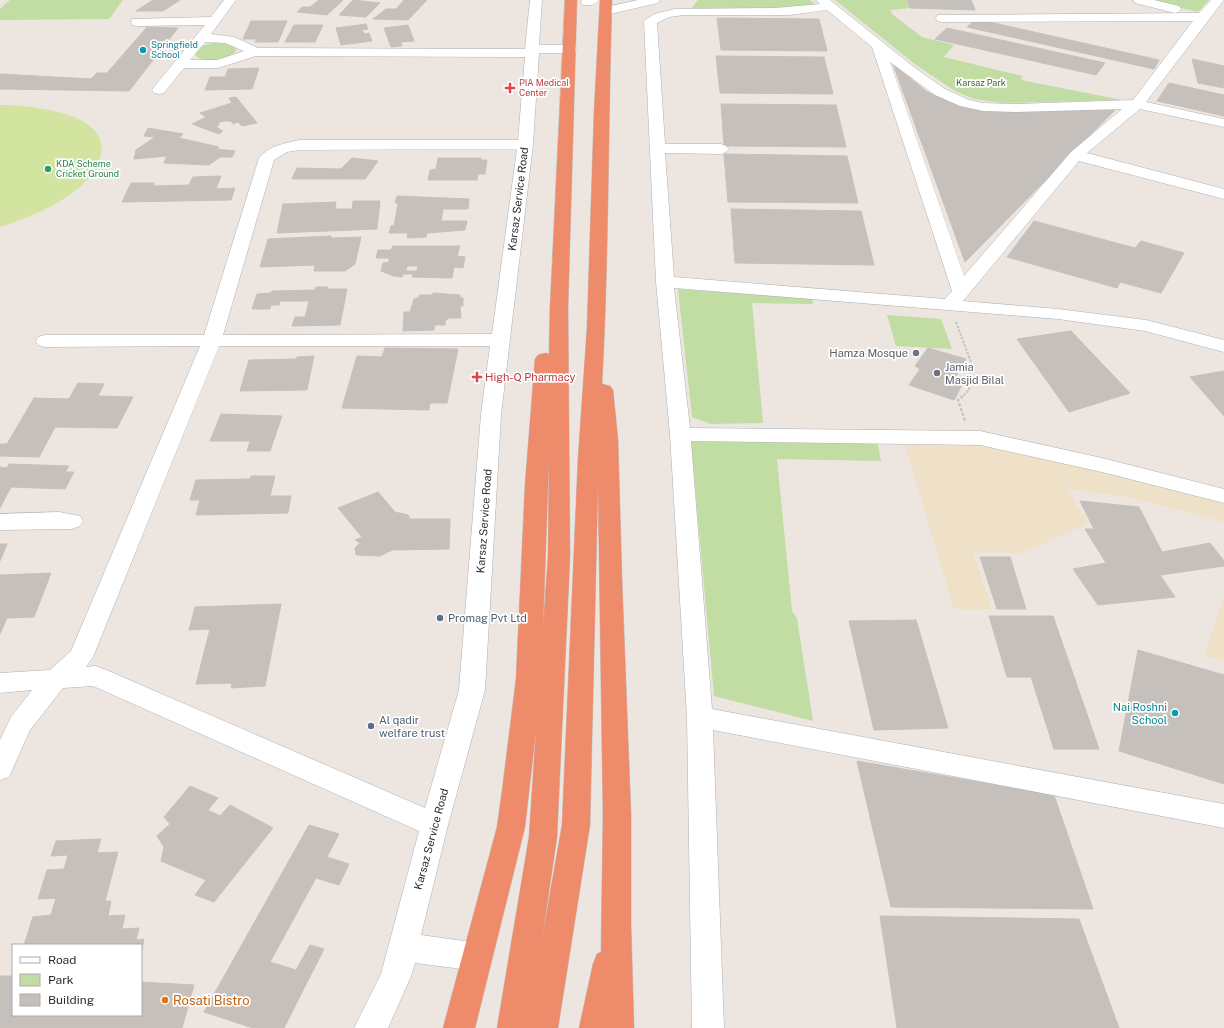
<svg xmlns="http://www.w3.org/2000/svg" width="1224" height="1028" viewBox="0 0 1224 1028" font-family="'Public Sans',sans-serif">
	<rect width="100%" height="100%" fill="#ece5e0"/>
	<g fill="#c1dda3">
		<polygon points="10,0 123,0 109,19 0,20 0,9"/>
		<polygon points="698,0 810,0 815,4 807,9 691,9"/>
		<polygon points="835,0 908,0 910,8 890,10 893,15 922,37 954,45 944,57 1022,76 1021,80 1122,100 1003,103 974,99 955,91 916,65"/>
		<polygon points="1149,0 1209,0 1198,12"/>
		<path d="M213 43H226L235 46 236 51C228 61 203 65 194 54L201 46Z"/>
		<polygon points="678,289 812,298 813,304 752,303 763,423 711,424 692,417"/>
		<polygon points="887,315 941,319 952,349 896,346"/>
		<polygon points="877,441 881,461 777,459 792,611 797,619 813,721 714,696 691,442"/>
	</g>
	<g fill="#eee1c7">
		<polygon points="977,444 1110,473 1224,502 1224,522 1127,497 1066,489 1089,523 1022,553 973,552 992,609 954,609 905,445"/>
		<polygon points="1224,597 1224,661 1204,656"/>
	</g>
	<path fill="#d3e3a0" d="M0 105C30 105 121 113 98 163 84 196 32 217 0 227Z"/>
	<g fill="#c5c0bb" stroke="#c8c0ba" fill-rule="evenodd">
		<polygon points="153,0 180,0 163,11 136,11"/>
		<polygon points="319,0 343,0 327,15 297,12 302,7 310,7"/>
		<polygon points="353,0 380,3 366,17 339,15"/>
		<polygon points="404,0 427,0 408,20 373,19 386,9 396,9"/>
		<polygon points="908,0 971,0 975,10 910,8"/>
		<polygon points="717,18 819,19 827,51 721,50"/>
		<polygon points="976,19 1159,60 1154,69 967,27"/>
		<polygon points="251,21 287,21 278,42 255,42 257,39 243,39"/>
		<polygon points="366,24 368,29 362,30 364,34 369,33 372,41 341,45 336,28"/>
		<polygon points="294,25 323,25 315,42 285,42"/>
		<polygon points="408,25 414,41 401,42 402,46 391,47 384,28"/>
		<polygon points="147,27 178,28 129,91 0,89 0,74 91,79 97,73 107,73"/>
		<polygon points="947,28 1105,63 1096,75 935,39"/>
		<polygon points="716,56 824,57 833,94 720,93"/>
		<polygon points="1192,59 1224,66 1224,88 1198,83"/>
		<polygon points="893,64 927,92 979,111 1115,110 965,262"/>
		<polygon points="259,68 252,89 205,90 210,77 225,77 228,69"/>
		<polygon points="1169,83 1224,95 1224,116 1157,101"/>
		<polygon points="236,97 257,123 242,126 238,122 233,124 231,121 224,121 218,123 219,125 216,127 223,131 219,134 192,124 206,117 200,113 232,103 229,98"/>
		<polygon points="721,104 836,105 846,147 724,146"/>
		<polygon points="148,128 183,134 179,138 219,147 216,149 235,151 232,157 220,157 209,165 164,163 167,156 134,159 136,150 155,137 144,136"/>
		<polygon points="724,154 847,156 858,203 728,202"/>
		<polygon points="352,158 378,161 365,179 292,179 297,168 341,169"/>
		<polygon points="438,158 481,158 480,160 487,160 485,174 478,174 477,180 428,180 430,170 436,169"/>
		<polygon points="221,176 216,189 235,188 231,200 122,202 131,183 154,183 153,186 189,185 193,177"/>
		<polygon points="397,196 469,199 468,209 443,209 441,221 467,221 465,230 427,233 426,237 407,238 408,233 389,233 391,226 394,226 398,203 395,203"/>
		<polygon points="353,201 380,201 377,229 277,233 283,204 336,202 335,209 352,209"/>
		<polygon points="731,209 861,211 874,265 735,263"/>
		<polygon points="1034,221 1135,248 1141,241 1184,253 1161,293 1120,282 1117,288 1007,257"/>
		<polygon points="331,236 331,238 361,237 355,264 345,271 314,271 315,265 260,267 268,239"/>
		<path d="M393 246H460L457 256 465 257 463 268 454 267 452 278 412 277 413 274H403L402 277 394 276 381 271 383 263 389 262V258H376L378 250H391ZM407 266H418L417 271H406Z"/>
		<polygon points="316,287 328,287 327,289 347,289 340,325 292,326 295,317 305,317 309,301 280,301 279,305 271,305 270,309 252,309 257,294 271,293 272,291 315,290"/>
		<polygon points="433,293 460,295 460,298 463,298 463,306 460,306 461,318 449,318 445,321 445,325 435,325 434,330 403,331 404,312 410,312 414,299 418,298 420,295 433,295"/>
		<polygon points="1071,331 1130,393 1069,412 1017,339"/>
		<polygon points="385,348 458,349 447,403 430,403 429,410 342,408 357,356 382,357"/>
		<polygon points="928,348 966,359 955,378 964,381 954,400 909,385 920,369 915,366"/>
		<polygon points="314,356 307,390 240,391 249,360 296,359 297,357"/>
		<polygon points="1224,371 1224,416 1190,377"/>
		<polygon points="78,383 104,384 98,396 133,397 117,428 55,427 39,457 0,456 0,444 7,444 34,398 69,399"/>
		<polygon points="221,414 282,416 270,451 247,451 250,441 210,441"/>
		<polygon points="9,464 69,466 65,472 74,472 65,489 11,487 0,508 0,467 7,468"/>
		<polygon points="251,476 275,476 270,496 291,496 288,513 196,515 200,500 190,500 196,480 250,479"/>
		<polygon points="378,492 395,512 408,515 410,519 450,519 449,549 392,550 380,556 356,555 355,548 360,543 355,540 362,537 338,508"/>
		<polygon points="1080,501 1139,507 1162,552 1210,543 1224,561 1224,566 1160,575 1175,597 1098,605 1073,569 1106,563 1085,529 1094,529"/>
		<polygon points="0,544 7,544 0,561"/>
		<polygon points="980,557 1010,557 1026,609 997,609"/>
		<polygon points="51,573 34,617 7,618 0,634 0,575"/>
		<polygon points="281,604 265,686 231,688 232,683 196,684 210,629 189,630 195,607"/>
		<polygon points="989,616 1053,616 1099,749 1054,749 1031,677 1007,677"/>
		<polygon points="916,620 948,728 874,730 849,621"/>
		<polygon points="1138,650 1224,675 1224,784 1119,751"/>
		<polygon points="857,761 1054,795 1093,909 891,907"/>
		<polygon points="190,786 218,798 208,810 220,816 230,805 273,828 214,902 195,895 206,880 161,861 164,847 157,836 170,824 164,817"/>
		<polygon points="309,825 339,834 327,857 349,864 339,885 316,878 270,962 296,970 310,945 324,949 284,1028 253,1028 204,1012"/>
		<polygon points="101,839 97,853 118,852 105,901 111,901 108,916 125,915 122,929 139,928 136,940 144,939 141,954 141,945 24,945 33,917 51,915 56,898 38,899 47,870 64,869 68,855 51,856 56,841"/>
		<polygon points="880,916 1079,919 1119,1028 897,1028"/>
		<polygon points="0,976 13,976 13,1015 38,1015 34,1028 0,1028"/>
		<polygon points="141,982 194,985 182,1028 34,1028 38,1015 141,1015"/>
	</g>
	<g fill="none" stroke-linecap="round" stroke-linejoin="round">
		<defs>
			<g id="minor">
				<path d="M224 0H236L211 34 234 37 258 48 525 49 530 0H542L539 45H570L575 46 577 49 575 52 570 53H539L533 144 501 415 485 690 448 825 421 935 478 943 489 947 493 957 489 967 478 971 415 963 411 976 388 1028H354L381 974 419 831 93 686 63 688 30 730 9 777 0 780V740L11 717 32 690 0 693V673L50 670 71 651 200 346 45 347 38 345 36 341 38 337 45 335H204L259 158C268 146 286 143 299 140H518L525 57 256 56 218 68H184L164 93 159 94 154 93 152 90 154 87 205 25 137 26 132 25 131 22 132 19 211 17ZM205 42 225 43 244 51 217 60H190ZM517 149 492 334 223 335 274 160 287 152 299 150ZM219 346H490L481 415 459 690 425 808 104 669 95 666 86 667 93 657Z"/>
				<path d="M582 0H599C596 5 588 6 583 5L581 2Z"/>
				<polygon points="638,0 660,0 658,3 606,15 602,14 600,11 602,8"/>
				<path d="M816 0H830L915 68 945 89 969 100 983 103 1015 104 1133 100 1193 21 942 22 937 21 936 18 937 15 1199 13 1211 0H1224L1146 102 1224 119V127L1140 109 1087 153 1224 189V199L1079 161 963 301 1058 309 1146 320 1224 340V352L1145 331 1058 319 674 288 690 428 980 431 1102 458 1224 489V503L1102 472 980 445 691 441 712 709 1224 804V828L713 730 724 1028H692L687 717 670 434 656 282 644 21 654 14 675 9 775 8 820 4ZM827 10 872 47 952 291 945 299 674 277 665 153 721 154 726 152 729 149 726 146 721 144H665L657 23 669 17 684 15H789ZM890 62 935 95 960 106 983 111 1015 112 1122 109 1071 152 964 276Z"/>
				<polygon points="1133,0 1154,0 1179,6 1181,9 1179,12 1175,13 1135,3"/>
				<polygon points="59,512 80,516 83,521 80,526 72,529 0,530 0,514"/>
			</g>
			<path id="highway" d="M565 0H577L568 308 570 557 557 837 542 939 562 825 578 459 587 328 594 112 600 0H612C608 128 609 256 602 384L610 386 613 390 618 440 622 580 631 815V925L634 1028H579L593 964 597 954 601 952 603 815 598 484 590 825 558 1028H497L529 837 536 730 525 827 475 1028H443L497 827 502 791 516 679 525 485 535 359 538 355 545 353 549 354 550 308ZM549 456 548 557 543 627Z"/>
		</defs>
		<use href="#minor" stroke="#adb1b7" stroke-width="1"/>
		<use href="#highway" stroke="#c4c4c4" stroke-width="1"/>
		<polyline stroke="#c4c4c4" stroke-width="2" stroke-dasharray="2.5 1.5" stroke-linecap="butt" points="956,322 971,362 969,390 962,397"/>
		<polyline stroke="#c4c4c4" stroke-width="2.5" stroke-dasharray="3 2" stroke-linecap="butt" points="963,396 958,400 965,421"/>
		<use href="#minor" fill="#fff" fill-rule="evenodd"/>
		<use href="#highway" fill="#ee8b6a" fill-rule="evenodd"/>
	</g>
	<g fill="#0f9aa8" stroke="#fff" stroke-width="1.5">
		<circle cx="143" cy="50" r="4"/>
		<circle cx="1175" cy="713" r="4"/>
	</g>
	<g fill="#e0444e" stroke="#fff" stroke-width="1.5">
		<path d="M508 82h4v4h4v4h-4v4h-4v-4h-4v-4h4z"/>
		<path d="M475 371h4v4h4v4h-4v4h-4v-4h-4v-4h4z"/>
	</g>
	<circle fill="#2e9e5b" stroke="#fff" stroke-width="1.5" cx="48" cy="169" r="4"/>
	<g fill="#6b7280" stroke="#fff" stroke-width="1.5">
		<circle cx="916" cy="353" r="4"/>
		<circle cx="937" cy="373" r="4"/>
	</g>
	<g fill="#5c6f8a" stroke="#fff" stroke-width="1.5">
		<circle cx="440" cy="618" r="4"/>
		<circle cx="371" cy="726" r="4"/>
	</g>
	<circle fill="#e8710a" stroke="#fff" stroke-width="1.5" cx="165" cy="1000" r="4"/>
	<g text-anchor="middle" stroke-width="3.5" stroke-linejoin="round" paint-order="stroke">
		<g font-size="9" fill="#0d838f" stroke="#fff" text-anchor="start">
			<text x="151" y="48">Springfield<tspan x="151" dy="10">School</tspan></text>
		</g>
		<g font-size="9" fill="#be3a42" stroke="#fff" text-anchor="start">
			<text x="519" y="86">PIA Medical<tspan x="519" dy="10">Center</tspan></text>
		</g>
		<g font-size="9" fill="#3c6323" stroke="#fff">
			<text x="981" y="86">Karsaz Park</text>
		</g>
		<g font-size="9" fill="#27864d" stroke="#fff" text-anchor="start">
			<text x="56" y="167">KDA Scheme<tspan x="56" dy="10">Cricket Ground</tspan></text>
		</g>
		<g font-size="11" fill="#2c2c2c" stroke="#fff">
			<text transform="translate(518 199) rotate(-83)" y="4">Karsaz Service Road</text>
			<text transform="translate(484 521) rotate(-86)" y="4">Karsaz Service Road</text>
			<text transform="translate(431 839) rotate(-75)" y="4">Karsaz Service Road</text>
		</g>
		<g font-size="11" fill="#5b616d" stroke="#fff" text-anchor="end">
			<text x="908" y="357">Hamza Mosque</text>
			<text x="945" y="371" text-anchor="start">Jamia<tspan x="945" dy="13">Masjid Bilal</tspan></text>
		</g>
		<g font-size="11" fill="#be3a42" stroke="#fff" text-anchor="start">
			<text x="485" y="381">High-Q Pharmacy</text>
		</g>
		<g font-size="11" fill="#4e5e75" stroke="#fff" text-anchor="start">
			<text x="448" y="622">Promag Pvt Ltd</text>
			<text x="379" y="724">Al qadir<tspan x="379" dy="13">welfare trust</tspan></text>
		</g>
		<g font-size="11" fill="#0d838f" stroke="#fff" text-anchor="end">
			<text x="1167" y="711">Nai Roshni<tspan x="1167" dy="13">School</tspan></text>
		</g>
		<g font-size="13" fill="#c56008" stroke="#fff" text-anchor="start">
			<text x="173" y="1005">Rosati Bistro</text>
		</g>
	</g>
	<rect x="12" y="944" width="130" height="72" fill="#ffffff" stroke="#ababab"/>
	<rect x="20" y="957" width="20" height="6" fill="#ffffff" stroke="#ababab"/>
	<text x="48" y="964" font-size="12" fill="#2c2c2c">Road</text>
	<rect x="20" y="974" width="20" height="12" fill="#c1dda3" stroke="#ababab"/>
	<text x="48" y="984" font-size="12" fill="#2c2c2c">Park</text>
	<rect x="20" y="994" width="20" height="12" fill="#c5c0bb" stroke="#ababab"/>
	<text x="48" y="1004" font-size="12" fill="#2c2c2c">Building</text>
</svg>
